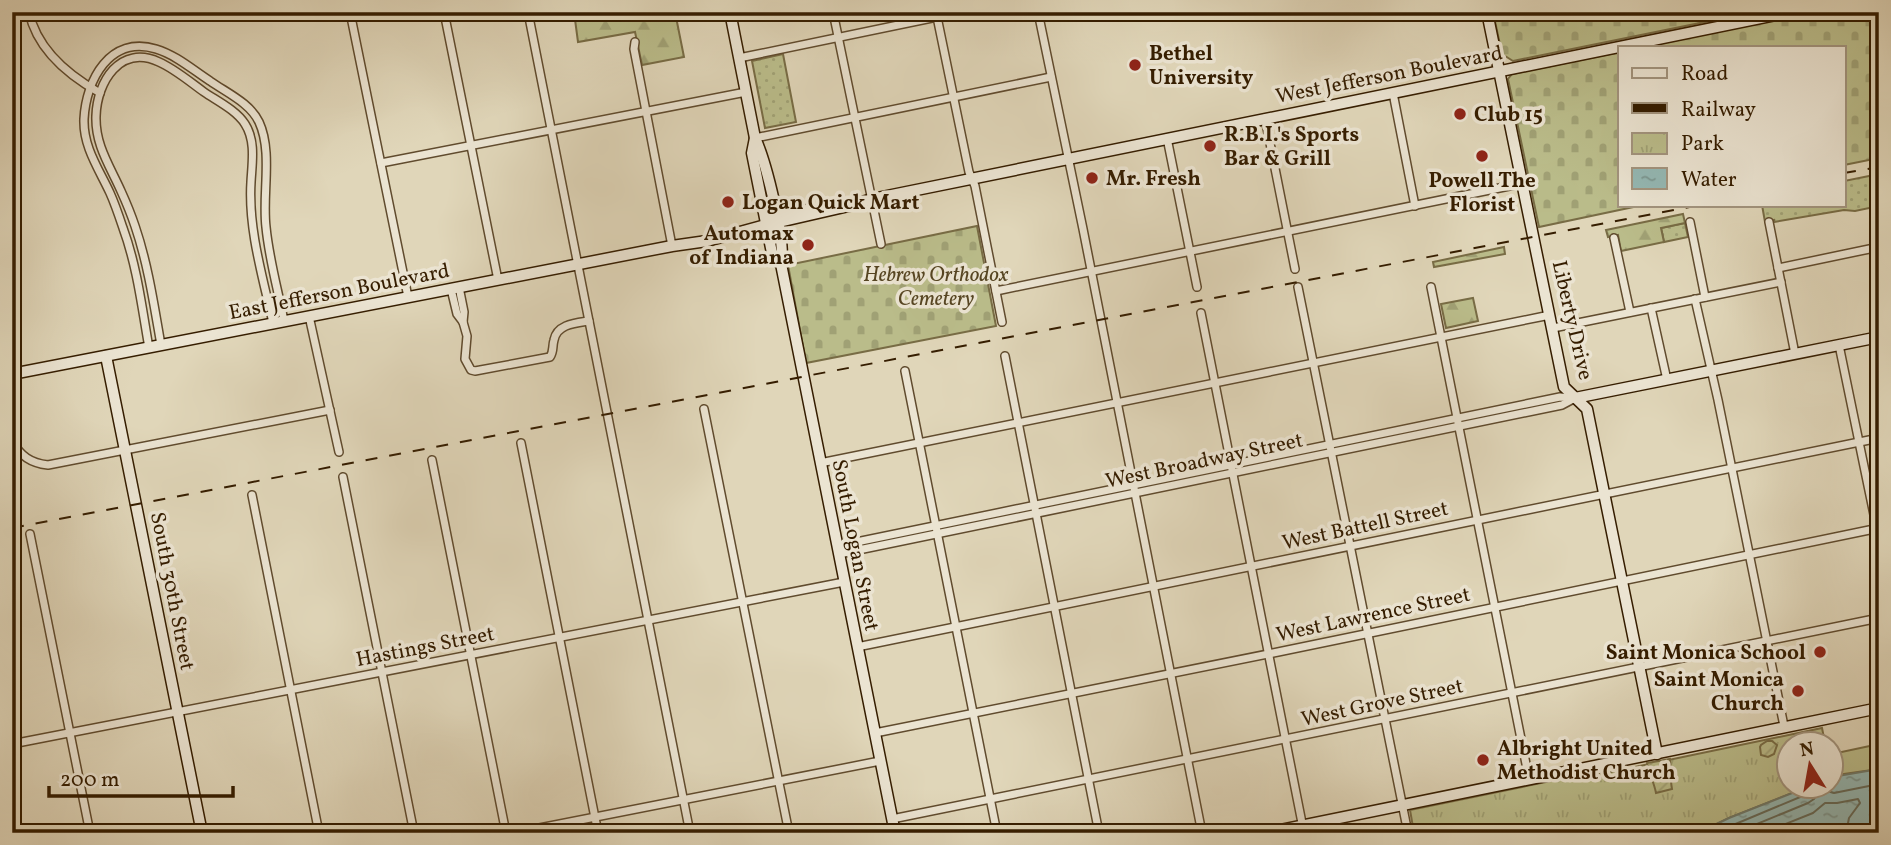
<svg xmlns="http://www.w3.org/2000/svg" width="1891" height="845" viewBox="0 0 1891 845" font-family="Vollkorn,serif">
	<defs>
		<pattern id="grass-dots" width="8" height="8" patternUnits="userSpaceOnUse" patternTransform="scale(1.75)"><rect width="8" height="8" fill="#babc8a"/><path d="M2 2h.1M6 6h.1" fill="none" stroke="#a0a175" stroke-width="1.8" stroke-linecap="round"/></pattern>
		<pattern id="forest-firs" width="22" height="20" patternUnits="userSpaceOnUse" patternTransform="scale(1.75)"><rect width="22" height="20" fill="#babc8a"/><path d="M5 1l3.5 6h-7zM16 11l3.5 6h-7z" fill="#a0a175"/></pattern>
		<pattern id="cemetery-stones" width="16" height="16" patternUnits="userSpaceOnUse" patternTransform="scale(1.75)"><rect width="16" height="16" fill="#babc8a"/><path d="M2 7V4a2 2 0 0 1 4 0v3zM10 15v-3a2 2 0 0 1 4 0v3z" fill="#a0a175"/></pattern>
		<pattern id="park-tufts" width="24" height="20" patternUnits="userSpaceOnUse" patternTransform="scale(1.75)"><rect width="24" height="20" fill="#babc8a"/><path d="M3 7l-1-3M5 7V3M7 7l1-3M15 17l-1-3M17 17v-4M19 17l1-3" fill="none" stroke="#a0a175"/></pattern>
		<pattern id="garden-furrows" width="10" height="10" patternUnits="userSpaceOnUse" patternTransform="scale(1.75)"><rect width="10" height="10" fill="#babc8a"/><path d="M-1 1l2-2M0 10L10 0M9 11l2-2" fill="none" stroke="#a0a175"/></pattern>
		<pattern id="water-ripples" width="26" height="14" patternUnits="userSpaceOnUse" patternTransform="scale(1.75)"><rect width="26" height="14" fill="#94b8b4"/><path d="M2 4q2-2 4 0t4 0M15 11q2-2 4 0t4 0" fill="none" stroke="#7a9590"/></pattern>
	</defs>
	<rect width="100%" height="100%" fill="#e0d6b9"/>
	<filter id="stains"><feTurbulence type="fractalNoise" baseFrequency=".00286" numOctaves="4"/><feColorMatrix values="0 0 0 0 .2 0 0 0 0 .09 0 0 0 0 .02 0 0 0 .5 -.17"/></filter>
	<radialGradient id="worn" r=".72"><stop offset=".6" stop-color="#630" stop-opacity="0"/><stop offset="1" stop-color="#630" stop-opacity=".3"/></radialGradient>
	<g fill="url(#grass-dots)" stroke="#786c45" stroke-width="2">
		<polygon points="783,54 796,122 765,128 752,61"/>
		<polygon points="1879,174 1879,206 1855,211 1844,210 1774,222 1774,220 1765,222 1762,205 1844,205 1844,181"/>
		<polygon points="1685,223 1688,237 1664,242 1661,228"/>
	</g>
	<g fill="url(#forest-firs)" stroke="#786c45" stroke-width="2">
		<polygon points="574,12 675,12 684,57 642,65 635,32 578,42"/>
		<polygon points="1683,214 1685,223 1661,228 1664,242 1621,251 1618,235 1608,237 1606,230"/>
		<polygon points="1504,247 1505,254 1434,267 1433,262"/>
		<polygon points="1473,298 1478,321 1446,328 1441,304"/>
	</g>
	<g fill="url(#cemetery-stones)" stroke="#786c45" stroke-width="2">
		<polygon points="1493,12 1754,12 1513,61 1502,54"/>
		<polygon points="1814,12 1879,12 1879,158 1844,165 1844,47 1643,47"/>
		<polygon points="1620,52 1620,205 1643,205 1539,227 1508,79 1512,74"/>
		<polygon points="977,226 996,326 806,363 788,265"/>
	</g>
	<g fill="url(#park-tufts)" stroke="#786c45" stroke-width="2">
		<polygon points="1822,728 1825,743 1790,744 1790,786 1810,786 1729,818 1698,833 1414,833 1410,810 1585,774 1606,773"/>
		<polygon points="1879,744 1879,769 1844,774 1832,778 1832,754"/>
	</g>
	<g fill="url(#garden-furrows)" stroke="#786c45" stroke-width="2">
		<polygon points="1767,741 1772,741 1777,745 1774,754 1768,757 1761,755 1760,747 1761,745"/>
		<path d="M1670 759C1671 769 1670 779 1672 789L1656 793C1654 782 1649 774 1647 763Z"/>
	</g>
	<polygon fill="url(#water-ripples)" stroke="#6e7a6c" stroke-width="2" points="1879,769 1879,823 1875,825 1872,833 1698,833 1729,818 1810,786 1832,786 1832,777"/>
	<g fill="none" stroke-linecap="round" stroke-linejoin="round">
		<g stroke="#646a5a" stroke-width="2">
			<polyline points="1714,833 1805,795 1809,791 1810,786"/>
			<polyline points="1735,833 1808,803 1814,799 1820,789 1834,793 1879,784"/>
			<polyline points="1763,833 1813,813 1825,803 1837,803 1858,799 1860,803 1849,818 1846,833"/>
		</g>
		<defs>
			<g id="street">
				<path d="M29 12C37 50 68 75 100 93"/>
				<polyline points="350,12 408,297"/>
				<polyline points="444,12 498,280"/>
				<polyline points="528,12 690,833"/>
				<polyline points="833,12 881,244"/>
				<polyline points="936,12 969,172 975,186 1002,322"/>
				<polyline points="1038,12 1083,229 1202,833"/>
				<polyline points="635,42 634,49 672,246"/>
				<polyline points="739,58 961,12"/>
				<polyline points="1393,93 1415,206"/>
				<polyline points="1265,118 1295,269"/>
				<polyline points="755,138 1051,77"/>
				<polyline points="1167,138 1197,287"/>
				<polyline points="381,163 746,92"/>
				<polyline points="1690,222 1705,297"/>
				<polyline points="1769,222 1795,354"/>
				<polyline points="1614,238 1630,312"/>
				<polyline points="1778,268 1879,247"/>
				<polyline points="459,287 464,312 463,322"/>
				<polyline points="1298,287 1408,833"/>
				<polyline points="1431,287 1529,779"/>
				<path d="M451 289 457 314 463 322 467 336 465 359 471 370 475 371 550 357C554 351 552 347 554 340 557 324 576 323 589 321"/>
				<polyline points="996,291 1524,183"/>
				<polyline points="1695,299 1718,400 1784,726"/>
				<polyline points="1651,308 1667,380"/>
				<polyline points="1201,313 1304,833"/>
				<polyline points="309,316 339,452"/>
				<polyline points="1553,328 1781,282"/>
				<path d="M161 345C154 305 148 264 135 226 131 214 126 202 121 191 110 166 95 145 96 116 97 82 120 44 159 62 175 69 190 82 204 92 217 101 236 110 245 124 256 141 252 163 251 182 248 229 263 278 273 323"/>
				<polyline points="1839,345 1879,539"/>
				<path d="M149 348C142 308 137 266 123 228 119 216 115 204 110 193 99 169 83 147 84 119 86 80 110 35 156 49 176 55 193 70 210 81 227 93 250 103 259 122 273 152 262 194 266 227 269 259 278 290 284 321"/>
				<polyline points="1005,356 1099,833"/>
				<polyline points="905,371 997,833"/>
				<polyline points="704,409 789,833"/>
				<path d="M12 441C21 456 30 463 48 465L330 410"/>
				<polyline points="521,443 598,833"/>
				<polyline points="432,460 506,833"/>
				<polyline points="820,463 1550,315"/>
				<polyline points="343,477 414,833"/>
				<polyline points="252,495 319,833"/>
				<polyline points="30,534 90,833"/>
				<polyline points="837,546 1560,397 1575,398"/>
				<polyline points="839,554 1562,405 1575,398"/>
				<polyline points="857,647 1879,438"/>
				<polyline points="875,733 1278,652 1879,528"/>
				<polyline points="12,744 844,582"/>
				<polyline points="892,819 1879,618"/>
				<polyline points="514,833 880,761"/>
			</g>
			<g id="secondary">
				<path d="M730 12 755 138C766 162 786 241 781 264L895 833"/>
				<polyline points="1487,12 1564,387 1587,409 1657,754"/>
				<polyline points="755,138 752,153 773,258 781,264"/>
				<polyline points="769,217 805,210"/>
				<polyline points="106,356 202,833"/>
				<polyline points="12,374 672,246 707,241 766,225 853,205 872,199 1791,12"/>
				<polyline points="1575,398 1879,337"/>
				<polyline points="1266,833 1879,708"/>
			</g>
		</defs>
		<use href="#street" stroke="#604b2e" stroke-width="10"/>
		<use href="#secondary" stroke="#351d00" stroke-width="13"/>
		<use href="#street" stroke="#ebe4d2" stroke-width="7"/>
		<use href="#secondary" stroke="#ebe4d2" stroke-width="10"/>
		<g stroke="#351d00" stroke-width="2" stroke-dasharray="12 12" stroke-linecap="butt">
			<polyline points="1844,173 1879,167"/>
			<polyline points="12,528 1700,205"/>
		</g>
	</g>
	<g fill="#8f2418" stroke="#ebe4d2" stroke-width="2.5">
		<circle cx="1135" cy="65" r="7"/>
		<circle cx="1460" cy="114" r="7"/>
		<circle cx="1210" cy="146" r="7"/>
		<circle cx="1482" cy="156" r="7"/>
		<circle cx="1092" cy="178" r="7"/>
		<circle cx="728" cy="202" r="7"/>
		<circle cx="808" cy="245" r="7"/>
		<circle cx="1820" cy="652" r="7"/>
		<circle cx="1798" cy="691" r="7"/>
		<circle cx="1483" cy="760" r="7"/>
	</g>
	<g text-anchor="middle" stroke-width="7" stroke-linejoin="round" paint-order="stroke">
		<g font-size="21" font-weight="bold" fill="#351d00" stroke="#ebe4d2" text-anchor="start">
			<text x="1149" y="60">Bethel<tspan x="1149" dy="24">University</tspan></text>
			<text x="1474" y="121">Club 15</text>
			<text x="1224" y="141">R.B.I.'s Sports<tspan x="1224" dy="24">Bar &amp; Grill</tspan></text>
			<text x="1106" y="185">Mr. Fresh</text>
			<text x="1482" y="187" text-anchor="middle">Powell The<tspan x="1482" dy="24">Florist</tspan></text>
			<text x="742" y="209">Logan Quick Mart</text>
			<text x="794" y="240" text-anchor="end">Automax<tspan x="794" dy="24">of Indiana</tspan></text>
			<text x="1806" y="659" text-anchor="end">Saint Monica School</text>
			<text x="1784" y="686" text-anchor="end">Saint Monica<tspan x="1784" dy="24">Church</tspan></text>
			<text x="1497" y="755">Albright United<tspan x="1497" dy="24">Methodist Church</tspan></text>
		</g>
		<g font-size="21" fill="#351d00" stroke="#ebe4d2">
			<text transform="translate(1389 74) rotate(-11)" y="7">West Jefferson Boulevard</text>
			<text transform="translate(339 291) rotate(-11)" y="7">East Jefferson Boulevard</text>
			<text transform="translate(1573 320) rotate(77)" y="7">Liberty Drive</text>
			<text transform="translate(1204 460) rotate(-12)" y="7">West Broadway Street</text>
			<text transform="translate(1365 525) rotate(-12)" y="7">West Battell Street</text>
			<text transform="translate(856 545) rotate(79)" y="7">South Logan Street</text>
			<text transform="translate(173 591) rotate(79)" y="7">South 30th Street</text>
			<text transform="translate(1373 614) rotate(-12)" y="7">West Lawrence Street</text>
			<text transform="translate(425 646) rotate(-11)" y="7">Hastings Street</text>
			<text transform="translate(1382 702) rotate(-12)" y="7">West Grove Street</text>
		</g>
		<g font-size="21" font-style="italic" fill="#564522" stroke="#ebe4d2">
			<text x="936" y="281">Hebrew Orthodox<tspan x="936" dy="24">Cemetery</tspan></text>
		</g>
	</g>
	<rect width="1891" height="845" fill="none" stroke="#e0d6b9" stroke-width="42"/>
	<rect x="14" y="14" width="1863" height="817" fill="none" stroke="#351d00" stroke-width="3.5"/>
	<rect x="21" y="21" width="1849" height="803" fill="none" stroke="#351d00" stroke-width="2"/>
	<rect x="1618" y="46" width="228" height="161" fill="#ebe4d2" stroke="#a2947e" stroke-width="2"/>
	<rect x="1632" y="68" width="35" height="10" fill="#ebe4d2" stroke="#a2947e" stroke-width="2"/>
	<text x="1681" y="80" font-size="21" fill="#351d00">Road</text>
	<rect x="1632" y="103" width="35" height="10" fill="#351d00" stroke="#a2947e" stroke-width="2"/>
	<text x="1681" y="116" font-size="21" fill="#351d00">Railway</text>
	<rect x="1632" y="133" width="35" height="21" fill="url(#park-tufts)" stroke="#a2947e" stroke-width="2"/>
	<text x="1681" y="150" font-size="21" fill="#351d00">Park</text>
	<rect x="1632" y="168" width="35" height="21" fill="url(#water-ripples)" stroke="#a2947e" stroke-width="2"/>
	<text x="1681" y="186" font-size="21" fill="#351d00">Water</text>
	<g transform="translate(1810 765) rotate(349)"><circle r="33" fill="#ebe4d2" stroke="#a2947e" stroke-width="2"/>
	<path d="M0-5L12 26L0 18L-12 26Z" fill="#8f2418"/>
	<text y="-10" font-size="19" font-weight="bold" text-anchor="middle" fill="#351d00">N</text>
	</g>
	<path d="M49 786v10h184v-10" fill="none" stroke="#351d00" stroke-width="3.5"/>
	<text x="60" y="786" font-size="21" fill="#351d00" stroke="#ebe4d2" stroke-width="5" paint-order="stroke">200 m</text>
	<rect width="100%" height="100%" filter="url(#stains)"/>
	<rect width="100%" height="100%" fill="url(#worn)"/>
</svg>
